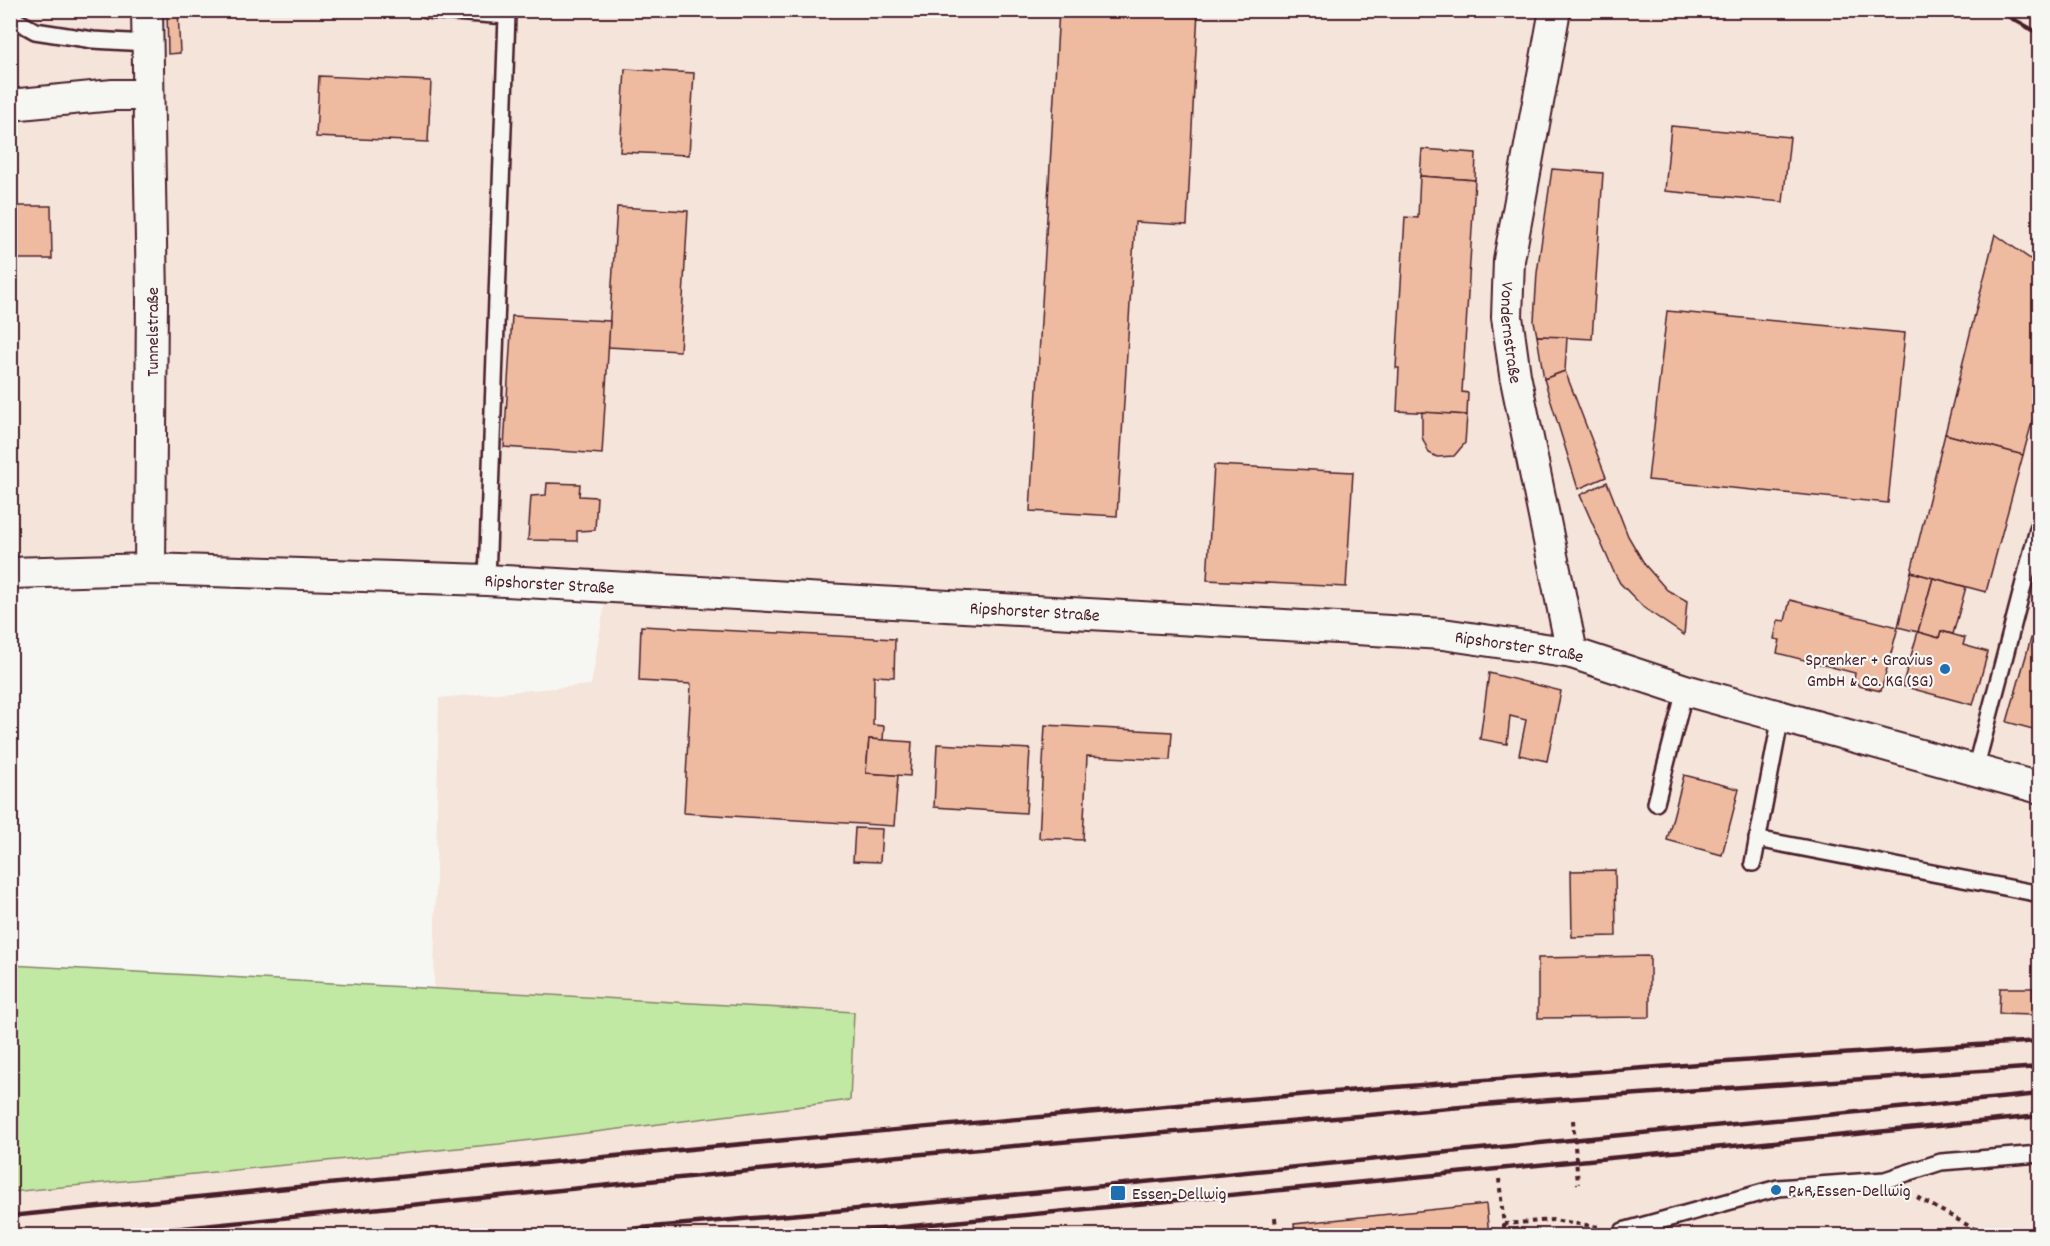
<svg xmlns="http://www.w3.org/2000/svg" width="2050" height="1246" viewBox="0 0 2050 1246" font-family="Dekko,sans-serif">
	<rect width="100%" height="100%" fill="#f6f6f2"/>
	<filter id="ink" filterUnits="userSpaceOnUse"><feTurbulence type="fractalNoise" baseFrequency=".0167" numOctaves="2"/><feDisplacementMap in="SourceGraphic" scale="12" xChannelSelector="R" yChannelSelector="G"/><feConvolveMatrix kernelMatrix="1 2 1 2 8 2 1 2 1" color-interpolation-filters="sRGB"/></filter>
	<g filter="url(#ink)">
		<polygon fill="#f4e4d9" points="10,11 2039,11 2039,1235 11,1235 11,1192 499,1144 850,1100 854,1012 434,988 439,698 591,685 606,597 11,565"/>
		<polygon fill="#c1e9a4" stroke="#868468" stroke-width="1.5" points="10,965 854,1012 850,1100 499,1144 11,1192"/>
		<g fill="#eebba0" stroke="#4a1f2b" stroke-width="1.5">
			<polygon points="167,10 178,10 180,53 168,54"/>
			<polygon points="1059,10 1198,10 1187,225 1135,222 1117,516 1030,511"/>
			<polygon points="625,69 694,73 689,155 620,152"/>
			<polygon points="319,76 431,81 428,142 316,137"/>
			<polygon points="1671,126 1790,137 1783,202 1665,191"/>
			<polygon points="1422,149 1476,153 1475,180 1420,176"/>
			<polygon points="1552,169 1603,173 1592,339 1537,336 1534,321 1537,273"/>
			<polygon points="1420,176 1475,180 1462,392 1468,393 1467,415 1397,411 1399,368 1396,368 1405,217 1418,218"/>
			<polygon points="10,206 51,206 52,259 10,259"/>
			<polygon points="617,207 688,211 680,351 608,347"/>
			<polygon points="1995,234 2040,266 2040,393 2023,455 1945,434"/>
			<polygon points="1667,311 1905,333 1888,503 1648,480"/>
			<polygon points="512,316 610,321 602,454 504,447"/>
			<polygon points="1537,336 1567,337 1565,371 1544,379"/>
			<polygon points="1565,371 1606,477 1578,489 1544,379"/>
			<polygon points="1422,412 1467,415 1465,443 1454,456 1437,457 1429,453 1422,437"/>
			<polygon points="1945,434 2023,455 1986,592 1911,572"/>
			<polygon points="1214,465 1353,472 1346,587 1207,580"/>
			<polygon points="1607,482 1628,536 1645,565 1667,590 1687,601 1684,635 1644,608 1620,583 1613,570 1580,495"/>
			<polygon points="547,483 580,484 579,496 597,497 595,530 577,531 577,541 528,540 531,496 546,495"/>
			<polygon points="1911,572 1933,578 1918,632 1898,627"/>
			<polygon points="1933,578 1966,587 1953,634 1941,631 1939,638 1918,632"/>
			<polygon points="1790,600 1898,627 1881,691 1859,686 1854,680 1855,673 1777,653 1780,640 1774,639 1778,620 1785,621"/>
			<polygon points="2040,607 2040,731 2007,722"/>
			<polygon points="641,626 895,639 894,677 874,676 873,725 884,726 883,740 869,739 866,773 898,775 894,826 684,813 691,684 639,681"/>
			<polygon points="1941,631 1965,638 1963,645 1988,652 1973,705 1902,686 1918,632 1939,638"/>
			<polygon points="1489,673 1561,691 1547,761 1519,755 1526,720 1510,716 1507,744 1480,739"/>
			<polygon points="1045,725 1172,732 1170,760 1087,756 1083,840 1039,838"/>
			<polygon points="869,739 912,742 910,776 866,773"/>
			<polygon points="937,744 1030,749 1026,813 934,807"/>
			<polygon points="1684,775 1739,789 1722,855 1667,840"/>
			<polygon points="855,828 882,829 880,862 853,861"/>
			<polygon points="1615,870 1616,936 1572,937 1571,871"/>
			<polygon points="1650,956 1650,1017 1538,1018 1538,958"/>
			<polygon points="2000,988 2033,988 2033,1015 1999,1014"/>
			<polygon points="1486,1204 1489,1236 1295,1236 1294,1224"/>
		</g>
		<g fill="none" stroke-linecap="round" stroke-linejoin="round">
			<defs>
				<g id="service">
					<polyline points="426,10 507,16 487,580"/>
					<polyline points="10,17 35,31 93,40 147,43"/>
					<polyline points="1975,770 2039,525"/>
					<polyline points="1656,803 1685,690"/>
					<polyline points="1757,839 2040,894"/>
					<polyline points="1753,863 1781,716"/>
					<polyline points="1623,1231 1778,1188 1885,1180 1941,1162 2040,1154"/>
				</g>
				<g id="minor">
					<polyline points="147,10 152,299 150,569"/>
					<path id="s1" d="M1555 10 1509 260 1507 317 1515 375 1572 653"/>
					<polyline points="10,105 113,95 148,95"/>
					<path id="s2" d="M10 573 150 569 487 580 1443 634 1572 653 1685 690 2040 788"/>
				</g>
			</defs>
			<use href="#service" stroke="#4a1f2b" stroke-width="20"/>
			<use href="#minor" stroke="#4a1f2b" stroke-width="34"/>
			<g stroke="#4a1f2b" stroke-width="4" stroke-dasharray="4.5 4.5" stroke-linecap="butt">
				<polyline points="1499,1179 1505,1236"/>
				<polyline points="1917,1197 1987,1236"/>
				<polyline points="1275,1218 1277,1236"/>
				<polyline points="1504,1224 1553,1220 1599,1227"/>
			</g>
			<use href="#service" stroke="#f6f6f2" stroke-width="15"/>
			<use href="#minor" stroke="#f6f6f2" stroke-width="30"/>
			<g stroke="#4a1f2b" stroke-width="4.5">
				<polyline points="1997,10 2040,34"/>
				<path d="M10 1216C686 1147 1362 1083 2040 1041"/>
				<polyline points="103,1236 888,1157 1507,1103 2040,1067"/>
				<polyline points="549,1236 960,1200 2040,1094"/>
				<polyline points="810,1236 2040,1116"/>
			</g>
			<polyline stroke="#4a1f2b" stroke-width="4" stroke-dasharray="4.5 4.5" stroke-linecap="butt" points="1573,1120 1578,1184"/>
		</g>
	</g>
	<g fill="#1f6fb2" stroke="#f6f6f2" stroke-width="2">
		<circle cx="1945" cy="669" r="6"/>
		<circle cx="1776" cy="1190" r="6"/>
		<rect x="1110" y="1185" width="16" height="16" rx="3"/>
	</g>
	<g text-anchor="middle" stroke-width="4.5" stroke-linejoin="round" paint-order="stroke">
		<g font-size="18" fill="#4a1f2b" stroke="#f6f6f2">
			<text transform="translate(152 332) rotate(-90)" y="6">Tunnelstraße</text>
			<text dy="6" stroke="none"><textPath href="#s1" startOffset="327">Vondernstraße</textPath></text>
			<text dy="6" stroke="none"><textPath href="#s2" startOffset="540">Ripshorster Straße</textPath></text>
			<text dy="6" stroke="none"><textPath href="#s2" startOffset="1026">Ripshorster Straße</textPath></text>
			<text dy="6" stroke="none"><textPath href="#s2" startOffset="1512">Ripshorster Straße</textPath></text>
		</g>
		<g font-size="18" fill="#4a1f2b" stroke="#f6f6f2" text-anchor="start">
			<text x="1933" y="665" text-anchor="end">Sprenker + Gravius<tspan x="1933" dy="21">GmbH &amp; Co. KG (SG)</tspan></text>
			<text x="1788" y="1196">P&amp;R,Essen-Dellwig</text>
			<text x="1132" y="1199">Essen-Dellwig</text>
		</g>
	</g>
	<rect width="2050" height="1246" fill="none" stroke="#f6f6f2" stroke-width="36"/>
	<rect x="18" y="18" width="2014" height="1210" fill="none" stroke="#4a1f2b" stroke-width="2" filter="url(#ink)"/>
</svg>
